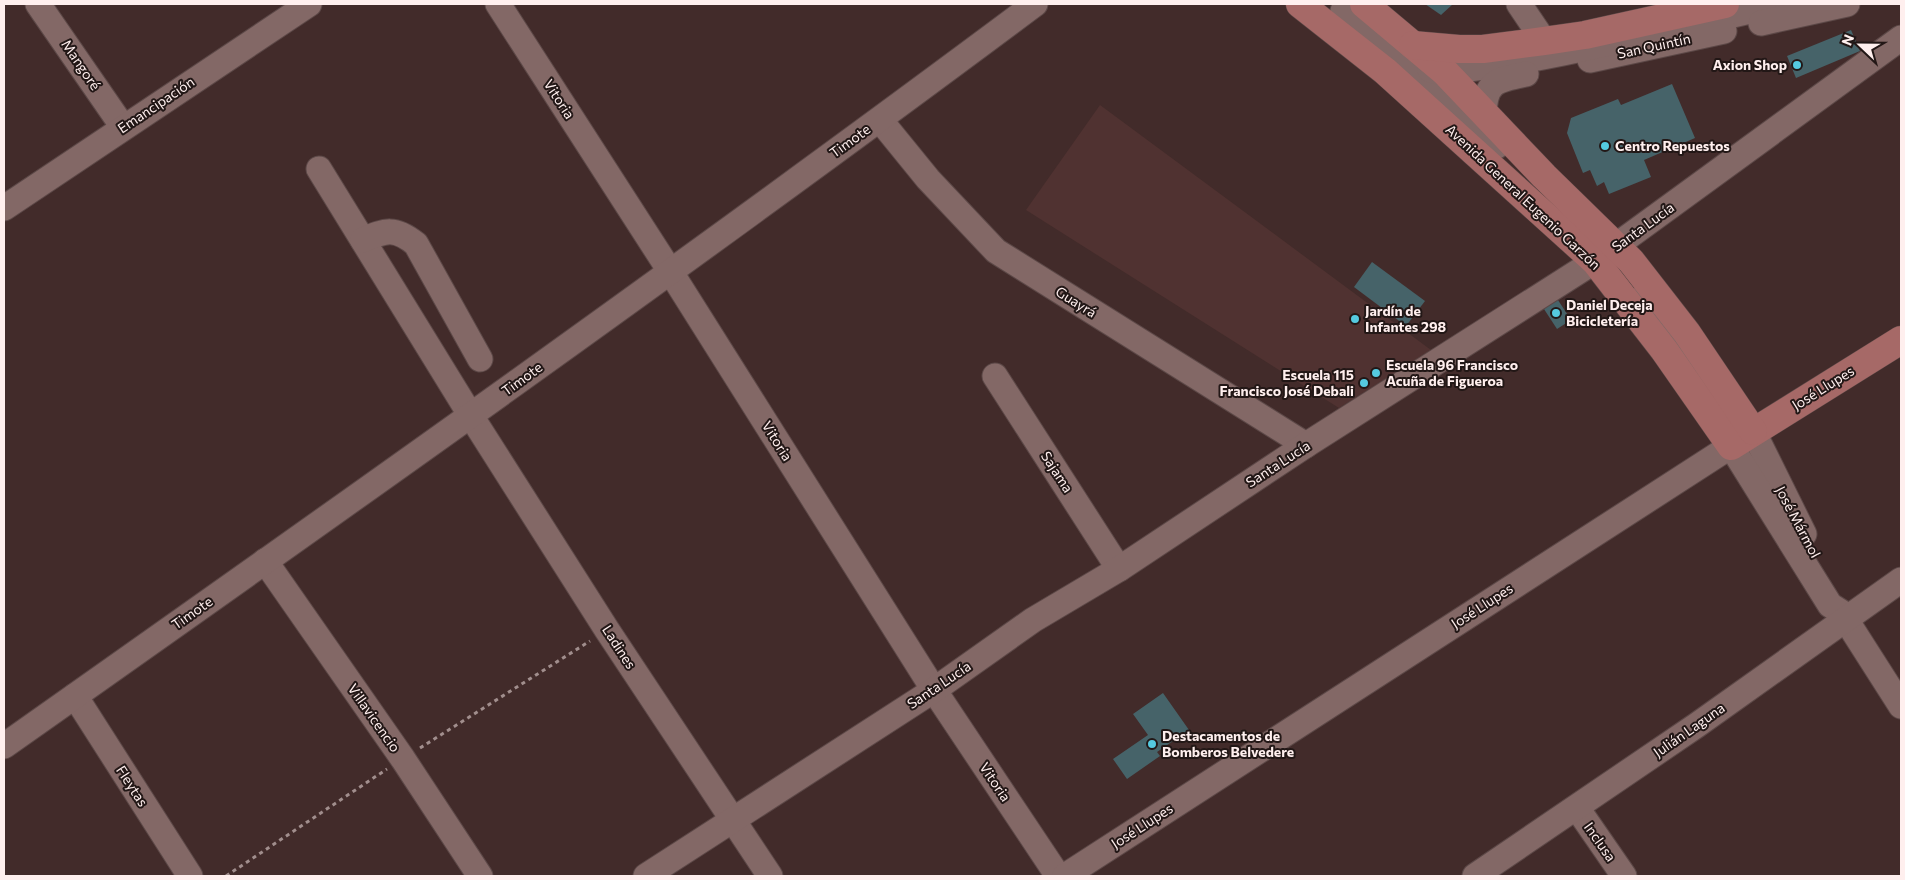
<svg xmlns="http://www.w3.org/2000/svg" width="1905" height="880" viewBox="0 0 1905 880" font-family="Commissioner,sans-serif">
	<rect width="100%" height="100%" fill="#422b2a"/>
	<polygon fill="#503231" points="1100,105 1431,350 1339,408 1026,210"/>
	<g fill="#466369">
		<polygon points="1425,4 1453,4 1441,15"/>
		<polygon points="1851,30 1860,51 1796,78 1787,56"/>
		<polygon points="1672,84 1695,138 1644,160 1651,177 1609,194 1604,182 1597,186 1590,170 1583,173 1567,133 1571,118 1618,99 1621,105"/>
		<polygon points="1372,262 1425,301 1406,326 1354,287"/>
		<polygon points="1556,297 1571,320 1557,329 1542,306"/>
		<polygon points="1163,693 1189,730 1157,752 1160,756 1127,779 1113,759 1148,735 1133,714"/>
	</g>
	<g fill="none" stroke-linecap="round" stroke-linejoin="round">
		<defs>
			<g id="minor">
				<polyline points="38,4 123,127"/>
				<polyline points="498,4 670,271 934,690 1058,876"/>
				<polyline points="1519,4 1544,41"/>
				<polyline points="1343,11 1348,22 1398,65 1451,100 1497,146"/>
				<polyline points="1699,23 1780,4"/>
				<polyline points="1761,23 1847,4"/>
				<polyline points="1590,60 1724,31"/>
				<path d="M1430 70C1444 75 1461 70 1476 68 1521 62 1565 53 1609 43"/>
				<path d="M1484 114C1485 81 1497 80 1526 74"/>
				<polyline points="880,120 928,179 996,251 1306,445"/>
				<polyline points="319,169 471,416 607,630 770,876"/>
				<polyline points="4,208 309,4"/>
				<path d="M363 240C386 230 395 227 416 244L480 359"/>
				<polyline points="1643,297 1715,399"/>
				<polyline points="995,376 1119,569"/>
				<polyline points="1753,431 1804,534"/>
				<polyline points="265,561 403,759 480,876"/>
				<polyline points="75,696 190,876"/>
				<path d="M4 746C350 502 696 257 1035 4"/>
				<polyline points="1577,808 1624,876"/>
				<polyline points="646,876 934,690 1033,620 1119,569 1306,445 1595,261 1901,38"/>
				<polyline points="1065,876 1731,446 1830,605 1841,612 1901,706"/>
				<polyline points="1475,876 1697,725 1901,580"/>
			</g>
			<g id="major">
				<polyline points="1300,4 1385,71 1595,261 1664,350 1731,446 1901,340"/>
				<polyline points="1364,4 1445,72 1544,176 1631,261 1687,333 1753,431"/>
				<polyline points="1413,45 1459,49 1483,49 1544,41 1585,35 1725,4"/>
			</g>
		</defs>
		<use href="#minor" stroke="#5c4847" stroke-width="27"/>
		<use href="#major" stroke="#5c4847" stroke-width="29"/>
		<g stroke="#a18e8d" stroke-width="3" stroke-dasharray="4 4" stroke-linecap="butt">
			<polyline points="420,748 590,641"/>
			<polyline points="226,876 387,769"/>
		</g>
		<use href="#minor" stroke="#836866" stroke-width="25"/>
		<use href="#major" stroke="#a66967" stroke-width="28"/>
	</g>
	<g fill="#55cae0" stroke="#221716" stroke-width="2">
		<circle cx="1797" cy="65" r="5"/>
		<circle cx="1605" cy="146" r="5"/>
		<circle cx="1556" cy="313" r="5"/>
		<circle cx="1355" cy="319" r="5"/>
		<circle cx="1376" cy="373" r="5"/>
		<circle cx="1364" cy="383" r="5"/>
		<circle cx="1152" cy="744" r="5"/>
	</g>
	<g text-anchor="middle" stroke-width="4" stroke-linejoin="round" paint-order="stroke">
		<g font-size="14" fill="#ffefee" stroke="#221716">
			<text transform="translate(1654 46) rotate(-12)" y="5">San Quintín</text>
			<text transform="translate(81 65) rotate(56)" y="5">Mangoré</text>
			<text transform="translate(559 99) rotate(57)" y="5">Vitoria</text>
			<text transform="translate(156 105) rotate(-34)" y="5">Emancipación</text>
			<text transform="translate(850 141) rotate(-36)" y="5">Timote</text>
			<text transform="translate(1523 197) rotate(43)" y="5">Avenida General Eugenio Garzón</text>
			<text transform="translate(1643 227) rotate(-36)" y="5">Santa Lucía</text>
			<text transform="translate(1076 302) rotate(32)" y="5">Guayrá</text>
			<text transform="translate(522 379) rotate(-36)" y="5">Timote</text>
			<text transform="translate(1823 388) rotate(-32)" y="5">José Llupes</text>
			<text transform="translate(777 441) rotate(58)" y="5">Vitoria</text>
			<text transform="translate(1278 464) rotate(-33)" y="5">Santa Lucía</text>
			<text transform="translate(1057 472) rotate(57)" y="5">Sajama</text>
			<text transform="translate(1798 522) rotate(62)" y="5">José Mármol</text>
			<text transform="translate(1482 606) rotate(-33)" y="5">José Llupes</text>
			<text transform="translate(192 613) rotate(-35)" y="5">Timote</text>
			<text transform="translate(619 647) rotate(57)" y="5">Ladines</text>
			<text transform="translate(939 685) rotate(-34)" y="5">Santa Lucía</text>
			<text transform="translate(374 718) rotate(55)" y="5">Villavicencio</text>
			<text transform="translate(1689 730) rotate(-35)" y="5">Julián Laguna</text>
			<text transform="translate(995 782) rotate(56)" y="5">Vitoria</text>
			<text transform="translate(132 786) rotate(57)" y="5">Fleytas</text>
			<text transform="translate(1142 826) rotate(-33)" y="5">José Llupes</text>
			<text transform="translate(1600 842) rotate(55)" y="5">Inclusa</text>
		</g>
		<g font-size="14" font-weight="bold" fill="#ffefee" stroke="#221716" text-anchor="start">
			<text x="1787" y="70" text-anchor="end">Axion Shop</text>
			<text x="1615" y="151">Centro Repuestos</text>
			<text x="1566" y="310">Daniel Deceja<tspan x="1566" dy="16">Bicicletería</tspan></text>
			<text x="1365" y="316">Jardín de<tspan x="1365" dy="16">Infantes 298</tspan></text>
			<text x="1386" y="370">Escuela 96 Francisco<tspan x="1386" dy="16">Acuña de Figueroa</tspan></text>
			<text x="1354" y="380" text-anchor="end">Escuela 115<tspan x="1354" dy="16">Francisco José Debali</tspan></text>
			<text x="1162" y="741">Destacamentos de<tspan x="1162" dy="16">Bomberos Belvedere</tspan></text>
		</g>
	</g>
	<rect width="1905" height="880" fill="none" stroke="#ffefee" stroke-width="10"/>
	<g transform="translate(1860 45) rotate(292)" stroke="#221716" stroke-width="4" paint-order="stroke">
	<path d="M0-4L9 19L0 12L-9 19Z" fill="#ffefee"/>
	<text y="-8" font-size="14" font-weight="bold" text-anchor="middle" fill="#ffefee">N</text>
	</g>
</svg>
